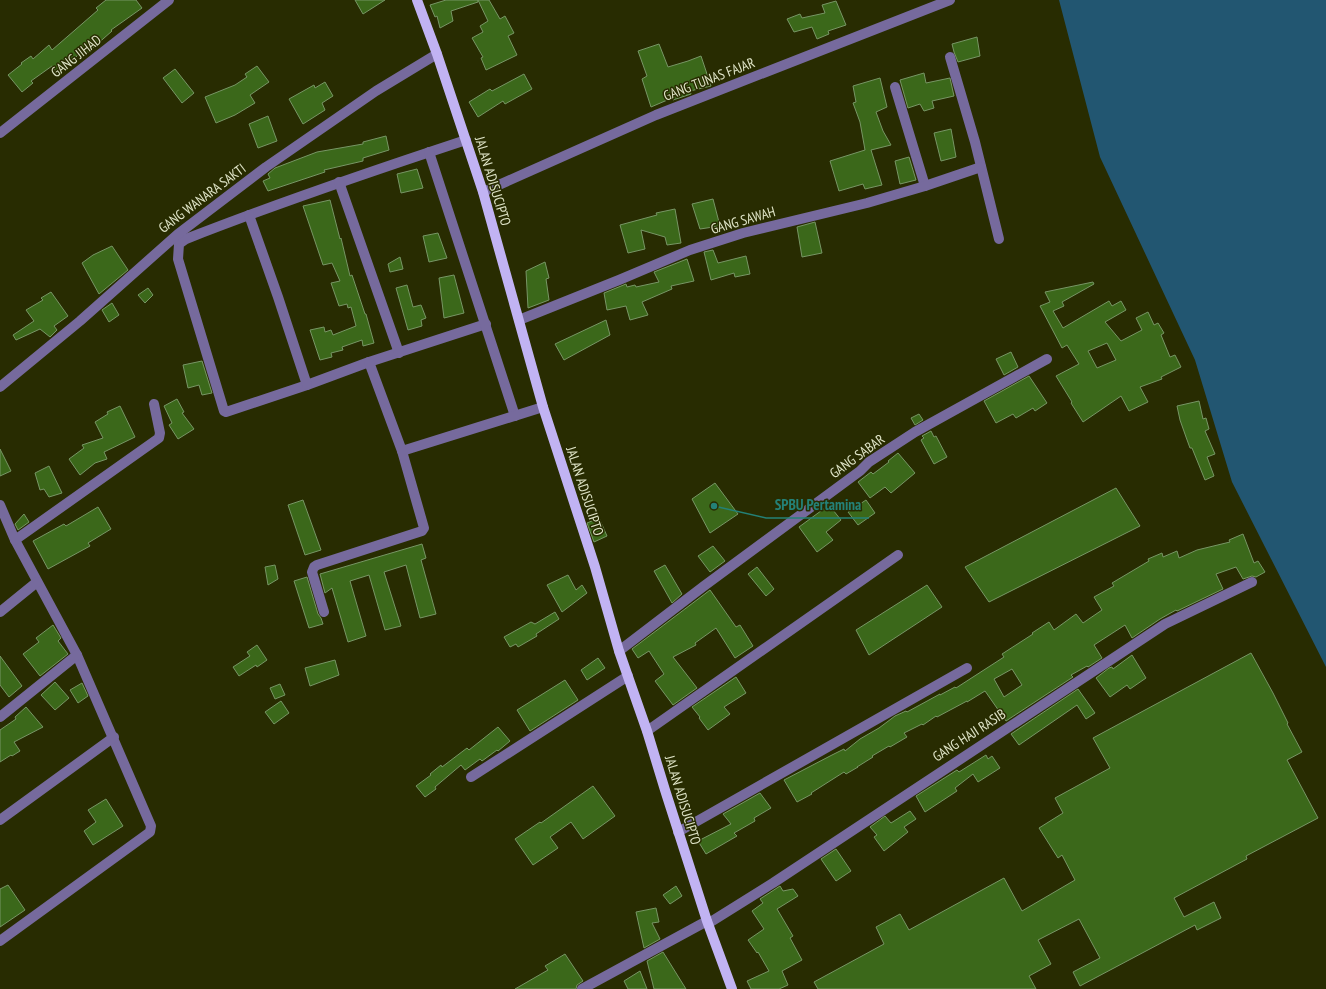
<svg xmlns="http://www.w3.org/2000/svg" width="1326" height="989" viewBox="0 0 1326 989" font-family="'PT Sans Narrow',sans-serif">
	<rect width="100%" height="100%" fill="#282c01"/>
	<polygon fill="#225671" points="1059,0 1326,0 1326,667 1232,482 1195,360 1100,157"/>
	<g fill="#3b681a" stroke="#779665" fill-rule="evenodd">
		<polygon points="106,0 136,0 142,8 111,30 112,31 86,54 84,50 57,73 52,66 31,81 33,83 22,92 8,75 22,64 21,63 31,56 33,59 49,45 52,50 98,10 96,8"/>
		<polygon points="355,0 385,0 363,14"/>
		<polygon points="446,0 478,0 478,2 451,11 453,21 440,28 437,16 435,17 430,5"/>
		<polygon points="478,0 489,0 500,19 505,16 514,33 508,36 517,55 486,70 481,58 483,57 472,38 483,32 480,26 488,21"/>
		<polygon points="836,1 846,25 828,31 829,34 817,39 812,27 794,32 787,19 800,14 802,18 825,13 822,5"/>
		<polygon points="977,37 980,56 958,62 954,52 952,44"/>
		<polygon points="659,44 668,67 688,61 701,56 711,86 690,91 691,94 673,100 672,98 651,107 642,79 647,76 638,51"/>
		<polygon points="257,66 269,82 250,95 255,103 235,115 216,123 205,97 235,85 247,77 245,74"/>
		<polygon points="175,69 194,93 182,103 163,78"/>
		<polygon points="924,73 926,83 950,78 954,96 932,101 934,108 924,111 920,104 908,108 900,80"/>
		<polygon points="524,74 532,89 505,104 503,101 478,117 469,102 490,89 492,91"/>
		<polygon points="880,78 887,107 876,112 883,131 891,145 871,150 882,185 865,189 863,184 839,191 830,161 865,150 860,122 853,103 856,102 853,86"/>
		<polygon points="325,82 333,96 322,103 325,110 303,124 289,99 314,85 315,88"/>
		<polygon points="268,116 277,141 258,148 249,124"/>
		<polygon points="951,129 956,157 941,161 934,133"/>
		<polygon points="386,136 389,150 363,158 363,161 324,170 325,172 268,191 263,181 270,178 268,174 275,168 317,152 363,144 363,142"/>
		<polygon points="909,157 916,180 900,184 895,161"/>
		<polygon points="417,169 423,188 401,193 397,174"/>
		<polygon points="713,199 720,226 700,229 692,204"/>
		<polygon points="330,200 340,239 341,238 350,276 352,275 365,314 366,314 374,343 363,346 362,340 342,347 343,350 331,353 332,357 320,360 310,330 324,327 325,332 331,330 333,335 356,326 351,307 348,308 347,304 339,306 331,283 340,281 332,263 323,265 303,206"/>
		<polygon points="675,209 681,243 667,245 665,237 641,230 645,249 628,253 620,225 657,215 656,213"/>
		<polygon points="815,222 822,253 802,257 797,227"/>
		<polygon points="438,233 447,258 429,262 423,236"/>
		<polygon points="112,246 128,270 99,294 82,263 93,255"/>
		<polygon points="713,250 718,263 746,256 750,274 735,277 734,273 711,280 704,252"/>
		<polygon points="400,257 403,269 390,272 388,264"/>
		<polygon points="687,259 694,281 671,286 672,289 642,302 648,315 630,320 626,306 607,310 604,293 626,284 627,287 635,285 636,287 659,282 654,272"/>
		<polygon points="545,262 549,278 546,279 549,300 528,308 526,271"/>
		<polygon points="454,275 464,313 444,318 439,278"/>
		<path d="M1093 282 1094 284 1062 302 1064 306 1053 311 1063 328 1109 301 1112 306 1121 301 1126 310 1105 322 1121 341 1142 330 1136 318 1148 312 1154 325 1158 323 1164 333 1161 335 1170 357 1175 355 1181 367 1161 377 1162 379 1140 387 1148 402 1129 411 1121 396 1083 422 1071 403 1072 402 1056 376 1079 364 1067 345 1062 348 1040 306 1050 302 1045 292ZM1107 343 1116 360 1097 368 1088 351Z"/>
		<polygon points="407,285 413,307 421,305 426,318 421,320 422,326 408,330 396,288"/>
		<polygon points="148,288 153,295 145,303 138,295"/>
		<polygon points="51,292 68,316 54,326 57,330 50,337 40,329 16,340 13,335 34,321 26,310 43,300 41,298"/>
		<polygon points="112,303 119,315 109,322 102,310"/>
		<polygon points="606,320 610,335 564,360 555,344"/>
		<polygon points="1011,352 1018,367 1004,375 996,359"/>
		<polygon points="202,361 212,393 202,395 199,385 188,388 183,365"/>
		<polygon points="1029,376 1047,403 1035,411 1033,408 1016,418 1013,414 996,423 984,401"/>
		<polygon points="177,399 184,412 182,413 194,429 178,439 169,425 172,423 164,406"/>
		<polygon points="1199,401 1203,419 1206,418 1209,429 1205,431 1215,454 1207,457 1214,476 1205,480 1192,448 1190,448 1186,437 1180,420 1177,406"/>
		<polygon points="120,406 135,437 104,452 107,459 95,463 80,475 69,459 84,448 82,445 103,438 95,422 108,414 107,412"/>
		<polygon points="919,414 923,420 915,425 911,418"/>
		<polygon points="931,431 934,437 936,436 947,457 934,464 921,440 924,438 922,436"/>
		<polygon points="0,449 11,471 0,476"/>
		<polygon points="898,453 915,473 891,493 885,487 870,498 858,482 871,472 873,474 889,462 888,461"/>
		<polygon points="49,466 62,493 49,497 44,489 40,490 35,473"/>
		<polygon points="715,483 738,514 710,533 692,499"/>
		<polygon points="1116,488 1140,526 989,602 965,567"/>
		<polygon points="303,500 321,550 305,555 288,505"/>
		<polygon points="866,500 875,513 858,525 848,512"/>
		<polygon points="829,505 841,520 826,532 833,540 817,552 799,527"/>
		<polygon points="98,507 111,529 88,543 90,546 48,569 33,541 64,524 66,526"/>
		<polygon points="24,514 29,522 18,530 15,524"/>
		<polygon points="599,518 607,536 594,542 587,523"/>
		<path d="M1243 534 1254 563 1258 561 1265 572 1256 577 1252 576 1243 579 1236 567 1216 574 1223 589 1177 611 1176 610 1160 619 1132 638 1125 625 1094 645 1102 658 1088 667 1087 666 1071 675 1073 677 1006 721 985 691 967 702V701L937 717 936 716 923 725 922 724 904 733 907 737 890 747 889 746 872 756 873 757 857 767H858L846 774 844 772 811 793 812 794 797 802 784 780 832 755 844 749 845 751 860 739 879 728 895 716 906 711 907 712 940 694V695L955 687 956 688 1004 657 1002 654 1033 634 1032 633 1049 622 1054 630 1076 614 1083 623 1102 610 1094 597 1114 586 1112 583 1149 561 1148 559 1162 553 1163 557 1177 551 1179 558 1197 550 1230 542 1229 540ZM1012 669 1022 685 1004 697 994 679Z"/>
		<polygon points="422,544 426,558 421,560 436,614 420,618 406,565 384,572 401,626 385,630 369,575 350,581 366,636 348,642 332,588 325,593 320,574"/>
		<polygon points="713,546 725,561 710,572 698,556"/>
		<polygon points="275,565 278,579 268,585 265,567"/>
		<polygon points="665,565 682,594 672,603 654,571"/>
		<polygon points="757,567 774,589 766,596 748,574"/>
		<polygon points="568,575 576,590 582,585 587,593 562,612 547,585"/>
		<polygon points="307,577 318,614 321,618 323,624 309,628 294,581"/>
		<polygon points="927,585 942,607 869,655 856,630"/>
		<polygon points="710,590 736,627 740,625 753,646 735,658 716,628 695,643 696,645 673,657 697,688 673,705 655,681 664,674 649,651 638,658 632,649"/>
		<polygon points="555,612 559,619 536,634 537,636 518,647 516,644 510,647 504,637 531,622 535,624"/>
		<polygon points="53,625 61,638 58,641 68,654 40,676 23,654 39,642 36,638"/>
		<polygon points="257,645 267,660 257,667 256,665 239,676 233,667 250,656 247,652"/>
		<polygon points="1251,653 1273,693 1288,723 1287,724 1302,752 1287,760 1318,818 1246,856 1247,859 1174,898 1184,917 1214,902 1221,918 1197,930 1195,925 1080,986 1073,972 1100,958 1079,919 1038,940 1051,964 1029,976 1036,989 818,989 814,982 884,944 876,927 900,914 909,930 1004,878 1022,911 1075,880 1062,855 1058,858 1039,828 1063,813 1055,798 1110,768 1093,738"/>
		<polygon points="1132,655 1146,678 1130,689 1127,685 1110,697 1096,678 1109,668 1112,667 1113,669"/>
		<polygon points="0,656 22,686 9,697 0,685"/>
		<polygon points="598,658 605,668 587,680 581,670"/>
		<polygon points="335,660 339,675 310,686 305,668"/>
		<polygon points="736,677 746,693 724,707 730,714 708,730 699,718 700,717 692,707"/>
		<polygon points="565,680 578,700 530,731 517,710"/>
		<polygon points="55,682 69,698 55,710 41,695"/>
		<polygon points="82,683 88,696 78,703 70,690"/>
		<polygon points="280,684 285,695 275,699 270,688"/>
		<polygon points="1078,689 1095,713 1086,719 1077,705 1019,745 1011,734"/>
		<polygon points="281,701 289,713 274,724 265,712"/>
		<polygon points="26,707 43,727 14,742 20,751 12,756 11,755 0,762 0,730 16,719 15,717"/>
		<polygon points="498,727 510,741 498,751 497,750 482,761 480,759 465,770 461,765 435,787 436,789 425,797 416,786 431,775 430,774 441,765 442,767 467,748 469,750"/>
		<polygon points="986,755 988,759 992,756 1000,768 978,782 973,774 955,788 957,791 925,812 916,796 957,770 959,772"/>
		<polygon points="593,786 615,816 583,839 571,822 550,837 558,848 533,865 515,839 540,822 541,823"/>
		<polygon points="760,793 771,808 754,818 755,821 734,833 737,836 706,854 698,841 731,824 723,814"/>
		<polygon points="106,799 123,826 93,845 84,831 96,822 88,810"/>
		<polygon points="910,811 916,819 904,827 908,832 884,851 874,837 877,835 870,827 885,816 891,823"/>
		<polygon points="836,849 851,871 836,881 821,859"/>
		<polygon points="8,885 25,910 0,927 0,889"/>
		<polygon points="676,886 682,896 670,904 663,895"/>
		<polygon points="780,886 783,891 793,889 798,896 777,909 793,936 790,938 802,960 782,971 788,985 779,989 751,989 747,981 769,971 758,952 757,953 748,940 764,929 752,911 763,903 760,899"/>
		<polygon points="656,908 659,922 652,923 660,939 644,948 636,912"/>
		<polygon points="663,952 686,989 654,989 647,961"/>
		<polygon points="565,954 583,981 577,985 576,989 515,989 548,970 545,966"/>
		<polygon points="640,971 647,989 628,989 624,981"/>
	</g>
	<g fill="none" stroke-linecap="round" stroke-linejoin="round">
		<g stroke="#766a9d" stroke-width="10">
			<polyline points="950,57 975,142 999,239"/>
			<polyline points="895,87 925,186"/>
			<polyline points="0,133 169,0"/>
			<path d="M466 140C372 171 278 203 186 239L179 244 178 259 224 411 226 412 307 385 369 362 486 324"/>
			<polyline points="429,152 515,416"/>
			<polyline points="339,182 399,353"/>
			<polyline points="483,192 656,115 950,0"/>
			<polyline points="249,215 278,297 307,385"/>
			<polyline points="519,320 619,280 690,250 743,233 867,203 925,186 981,167"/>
			<polyline points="0,387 80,321 178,234 266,167 376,91 437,54"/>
			<polyline points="402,451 543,407"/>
			<polyline points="0,505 15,540 77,655 151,826 150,832 0,941"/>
			<polyline points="15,540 159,438 160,433 154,404"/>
			<polyline points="0,612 37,582"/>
			<polyline points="324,612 312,572 314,567 317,565 422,531 424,528 402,451 369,362"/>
			<polyline points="619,651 704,586 860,471 869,462 915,432 1047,359"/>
			<polyline points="0,717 77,655"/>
			<polyline points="647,731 898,555"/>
			<polyline points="471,777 628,676"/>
			<polyline points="0,820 114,737"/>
			<polyline points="678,832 967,668"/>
			<polyline points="709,923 773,883 1165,624 1252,582"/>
			<polyline points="582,989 707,921"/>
		</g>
		<polyline stroke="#c1b3f3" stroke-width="10" points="417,0 437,54 483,192 543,407 595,567 619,651 647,731 665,790 707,921 732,989"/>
	</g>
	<g text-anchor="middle" stroke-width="3" stroke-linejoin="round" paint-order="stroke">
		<g font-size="14" fill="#dfe4c7" stroke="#282c01">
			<text transform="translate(76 56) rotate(-38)" y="5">GANG JIHAD</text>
			<text transform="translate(709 79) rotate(-21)" y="5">GANG TUNAS FAJAR</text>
			<text transform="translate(493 181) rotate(73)" y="5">JALAN ADISUCIPTO</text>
			<text transform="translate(202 198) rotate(-37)" y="5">GANG WANARA SAKTI</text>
			<text transform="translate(743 220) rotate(-16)" y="5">GANG SAWAH</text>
			<text transform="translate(857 456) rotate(-36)" y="5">GANG SABAR</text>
			<text transform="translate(585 491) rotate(72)" y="5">JALAN ADISUCIPTO</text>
			<text transform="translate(969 735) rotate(-33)" y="5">GANG HAJI RASIB</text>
			<text transform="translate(683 800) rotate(73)" y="5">JALAN ADISUCIPTO</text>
		</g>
	</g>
	<path fill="none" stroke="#248177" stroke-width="1.5" d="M714 506L766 518H869"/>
	<circle fill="#248177" stroke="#282c01" stroke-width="1.5" cx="714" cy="506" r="4"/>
	<g font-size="15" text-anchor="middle" font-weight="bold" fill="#248177" stroke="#282c01" stroke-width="3" stroke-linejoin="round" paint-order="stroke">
		<text x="818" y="510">SPBU Pertamina</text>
	</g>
</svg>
